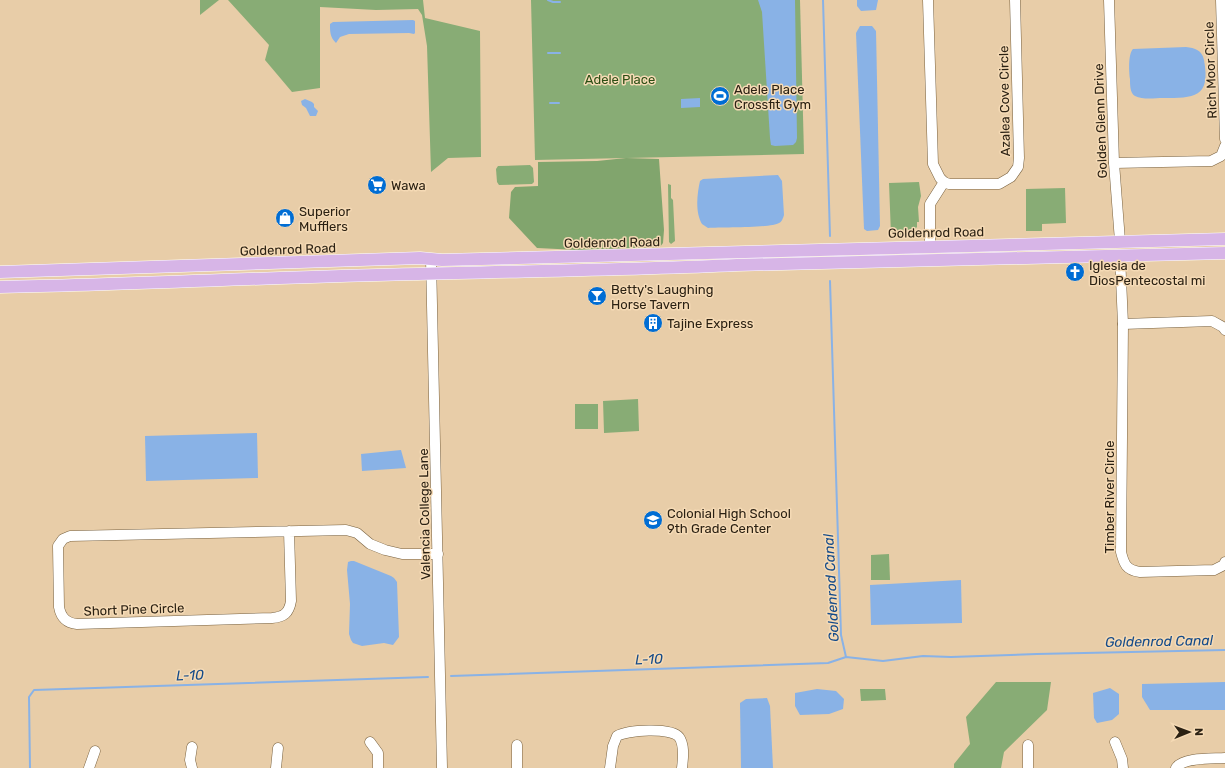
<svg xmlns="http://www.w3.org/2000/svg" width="1225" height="768" viewBox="0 0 1225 768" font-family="Rubik,sans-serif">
	<rect width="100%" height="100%" fill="#e8cda8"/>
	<g fill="#88ac75">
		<polygon points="200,0 219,0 200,15"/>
		<polygon points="228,0 423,0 425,18 480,31 481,157 448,158 431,172 427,46 422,15 418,9 376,10 320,7 320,88 292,92 265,60 269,45"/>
		<polygon points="531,0 800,0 804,154 535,160"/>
		<polygon points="530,165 533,168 534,182 532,184 499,185 497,182 496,169 498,166"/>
		<polygon points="919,182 921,196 918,207 919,222 917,222 917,227 910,234 891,235 889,183"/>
		<polygon points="668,184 671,185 671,198 673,200 675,241 671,244 669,242"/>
		<polygon points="1065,188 1066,223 1042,224 1042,231 1026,231 1026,189"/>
		<polygon points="638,399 639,431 604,433 603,401"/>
		<rect x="575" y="404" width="23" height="25"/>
		<polygon points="889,554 890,580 871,580 871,555"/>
		<polygon points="996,682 1051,682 1047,710 1004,752 1001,768 954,768 954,764 970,744 966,717"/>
		<polygon points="860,689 885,689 886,700 861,701"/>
	</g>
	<polygon fill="#81a56d" points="626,158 659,159 664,230 663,243 660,247 578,250 537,248 509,218 511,192 515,187 538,186 538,162 597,161"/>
	<g fill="#89b2e6">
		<polygon points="758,0 795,0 797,138 796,142 793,145 775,146 771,145 770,138 762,12"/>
		<polygon points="857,0 878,0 876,10 861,11 857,6"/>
		<path d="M413 20 415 21V33L414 34 409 33 349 34 340 37 336 43C330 37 330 32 330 24L333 22Z"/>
		<polygon points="860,26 872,26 876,31 880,226 878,230 867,231 864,229 856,33"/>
		<path d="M1186 47C1195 48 1202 50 1204 60 1211 98 1194 98 1163 98 1155 98 1143 100 1135 96 1130 93 1130 85 1130 79 1129 72 1128 54 1133 49Z"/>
		<polygon points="700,98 700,107 681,108 681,99"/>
		<polygon points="305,99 312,102 314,104 314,107 318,111 316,116 310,116 306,108 302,105 301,101"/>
		<path d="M778 175 782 181 784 215C783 218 782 222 779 223 772 228 721 227 708 228L702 224C695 212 697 194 700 181L703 179Z"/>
		<polygon points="257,433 258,478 146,481 145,436"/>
		<polygon points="401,450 406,468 362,471 361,454"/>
		<polygon points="351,561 354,561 391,576 394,578 397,582 399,637 393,645 384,643 362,646 353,643 351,640 349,634 350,604 347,570 348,562"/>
		<polygon points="961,580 962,623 871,625 870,585"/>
		<polygon points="1225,682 1225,710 1150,710 1142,697 1142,684"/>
		<polygon points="1110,688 1119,694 1119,714 1112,720 1097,723 1094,718 1093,693"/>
		<polygon points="817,689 836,691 844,699 843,709 829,714 800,715 795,706 795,693"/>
		<polygon points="767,698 770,706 773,768 741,768 740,703 746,699"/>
	</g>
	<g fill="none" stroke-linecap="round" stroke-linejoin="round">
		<g stroke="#89b2e6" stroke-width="2">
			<polyline points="548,0 553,2 560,2"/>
			<polyline points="823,0 830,236"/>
			<polyline points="548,53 560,53"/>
			<polyline points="550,103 559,103"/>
			<polyline points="830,281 841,635 846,657"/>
			<polyline points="451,676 828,663 846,657 883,661 923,656 951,657 1037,654 1225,650"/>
			<polyline points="30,768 29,697 34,690 428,677"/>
		</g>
		<defs>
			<g id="minor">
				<polyline points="928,0 933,164 940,178 944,182 949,184 999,184 1011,177 1018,167 1019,158 1015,0"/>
				<polyline points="1109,0 1114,163 1120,241"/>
				<polyline points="1221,0 1225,139"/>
				<polyline points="1114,163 1211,161 1221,156 1225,146"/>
				<polyline points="930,246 930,204 944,182"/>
				<path d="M1120 256 1123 324 1121 552C1124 564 1126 570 1140 572L1214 570 1224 565 1225 562"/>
				<polyline points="431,259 442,768"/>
				<polyline points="1123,324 1212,321 1223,327 1225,330"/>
				<path d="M289 531 291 601C289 613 284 617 272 618L77 624C67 623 61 618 59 607L58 546 63 539 70 536 346 530 357 533 370 544 385 550 402 554H438"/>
				<polyline points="370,742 378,753 378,768"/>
				<polyline points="1115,742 1122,759 1123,768"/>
				<polyline points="517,745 517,768"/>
				<polyline points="1028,745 1028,768"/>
				<polyline points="89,768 95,751"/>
				<polyline points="192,768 190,760 192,747"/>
				<polyline points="276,768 278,748"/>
				<path d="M610 768 613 746 617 736C627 730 671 727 679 737 685 745 683 759 682 768"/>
				<path d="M1176 768C1183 757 1213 759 1225 758"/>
			</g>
			<g id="major">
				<path d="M0 272 420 258 442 260C703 255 964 245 1225 239"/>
				<path d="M0 287C140 284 279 277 418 274 524 271 631 270 737 265L1225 253"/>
			</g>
		</defs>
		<use href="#minor" stroke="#78613f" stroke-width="11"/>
		<use href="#major" stroke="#fff" stroke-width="13"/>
		<use href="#minor" stroke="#fff" stroke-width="10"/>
		<use href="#major" stroke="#d7b5e7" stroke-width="12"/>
	</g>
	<defs>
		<symbol id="stadium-disc" viewBox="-11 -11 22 22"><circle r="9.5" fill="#006dd4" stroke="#f5dab5"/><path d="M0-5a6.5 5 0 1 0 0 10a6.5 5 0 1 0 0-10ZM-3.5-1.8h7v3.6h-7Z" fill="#fff"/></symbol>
		<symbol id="supermarket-disc" viewBox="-11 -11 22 22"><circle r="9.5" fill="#006dd4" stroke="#f5dab5"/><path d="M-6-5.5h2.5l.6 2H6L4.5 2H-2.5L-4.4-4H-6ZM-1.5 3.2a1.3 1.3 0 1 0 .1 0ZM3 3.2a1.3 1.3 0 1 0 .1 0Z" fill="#fff"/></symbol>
		<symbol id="shop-disc" viewBox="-11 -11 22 22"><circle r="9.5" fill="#006dd4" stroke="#f5dab5"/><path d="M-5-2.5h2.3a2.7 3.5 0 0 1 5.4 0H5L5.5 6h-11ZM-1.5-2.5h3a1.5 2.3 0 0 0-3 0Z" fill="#fff"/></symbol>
		<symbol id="church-disc" viewBox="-11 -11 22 22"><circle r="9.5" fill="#006dd4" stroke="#f5dab5"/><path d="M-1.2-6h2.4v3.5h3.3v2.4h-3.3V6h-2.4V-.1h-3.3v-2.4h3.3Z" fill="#fff"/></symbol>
		<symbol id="bar-disc" viewBox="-11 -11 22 22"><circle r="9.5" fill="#006dd4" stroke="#f5dab5"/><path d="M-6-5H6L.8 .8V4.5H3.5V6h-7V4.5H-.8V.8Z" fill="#fff"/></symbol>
		<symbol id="building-disc" viewBox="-11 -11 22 22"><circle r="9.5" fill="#006dd4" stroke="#f5dab5"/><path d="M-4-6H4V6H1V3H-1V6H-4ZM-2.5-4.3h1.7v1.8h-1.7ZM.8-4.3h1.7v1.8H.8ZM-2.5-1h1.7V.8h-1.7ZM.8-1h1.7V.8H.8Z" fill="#fff"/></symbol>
		<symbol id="school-disc" viewBox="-11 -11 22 22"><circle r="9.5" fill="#006dd4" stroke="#f5dab5"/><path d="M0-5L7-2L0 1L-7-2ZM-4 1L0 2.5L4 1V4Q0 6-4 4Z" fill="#fff"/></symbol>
	</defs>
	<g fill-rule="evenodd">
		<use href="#stadium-disc" x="709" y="85" width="22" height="22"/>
		<use href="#supermarket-disc" x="366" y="174" width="22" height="22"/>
		<use href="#shop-disc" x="274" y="207" width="22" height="22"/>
		<use href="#church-disc" x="1064" y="261" width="22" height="22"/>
		<use href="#bar-disc" x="586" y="285" width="22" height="22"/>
		<use href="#building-disc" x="642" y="312" width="22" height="22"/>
		<use href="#school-disc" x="642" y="509" width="22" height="22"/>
	</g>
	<g text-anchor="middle" stroke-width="3" stroke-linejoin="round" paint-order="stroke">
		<g font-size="13" fill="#2b2113" stroke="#f5dab5">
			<text transform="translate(1210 70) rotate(-92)" y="5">Rich Moor Circle</text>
			<text transform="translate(1004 101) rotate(-91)" y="5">Azalea Cove Circle</text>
			<text transform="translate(1100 121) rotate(-92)" y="5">Golden Glenn Drive</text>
			<text transform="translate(936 232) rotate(-1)" y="5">Goldenrod Road</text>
			<text transform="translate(612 242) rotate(-1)" y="5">Goldenrod Road</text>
			<text transform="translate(288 249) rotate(-2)" y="5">Goldenrod Road</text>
			<text transform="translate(1109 497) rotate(-90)" y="5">Timber River Circle</text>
			<text transform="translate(424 514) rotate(-91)" y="5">Valencia College Lane</text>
			<text transform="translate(134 609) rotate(-2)" y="5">Short Pine Circle</text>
		</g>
		<g font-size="13" fill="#2b4e14" stroke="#f5dab5">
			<text x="620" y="84">Adele Place</text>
		</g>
		<g font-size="13" fill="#2b2113" stroke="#f5dab5" text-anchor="start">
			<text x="734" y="94">Adele Place<tspan x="734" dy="15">Crossfit Gym</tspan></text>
			<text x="391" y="190">Wawa</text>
			<text x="299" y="216">Superior<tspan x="299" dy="15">Mufflers</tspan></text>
			<text x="1089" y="270">Iglesia de<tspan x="1089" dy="15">DiosPentecostal mi</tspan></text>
			<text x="611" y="294">Betty's Laughing<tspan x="611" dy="15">Horse Tavern</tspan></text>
			<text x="667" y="328">Tajine Express</text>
			<text x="667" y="518">Colonial High School<tspan x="667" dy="15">9th Grade Center</tspan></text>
		</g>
		<g font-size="14" font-style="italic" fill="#134a89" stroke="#f5dab5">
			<text transform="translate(831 588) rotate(-93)" y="5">Goldenrod Canal</text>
			<text transform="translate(1159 641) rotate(-1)" y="5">Goldenrod Canal</text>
			<text transform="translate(649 659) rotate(-2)" y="5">L-10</text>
			<text transform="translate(190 675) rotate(-2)" y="5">L-10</text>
		</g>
	</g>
	<g transform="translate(1189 732) rotate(89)" stroke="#f5dab5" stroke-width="3" paint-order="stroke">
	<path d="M0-3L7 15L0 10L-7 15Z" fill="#2b2113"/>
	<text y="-6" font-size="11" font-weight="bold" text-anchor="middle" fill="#2b2113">N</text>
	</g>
</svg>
